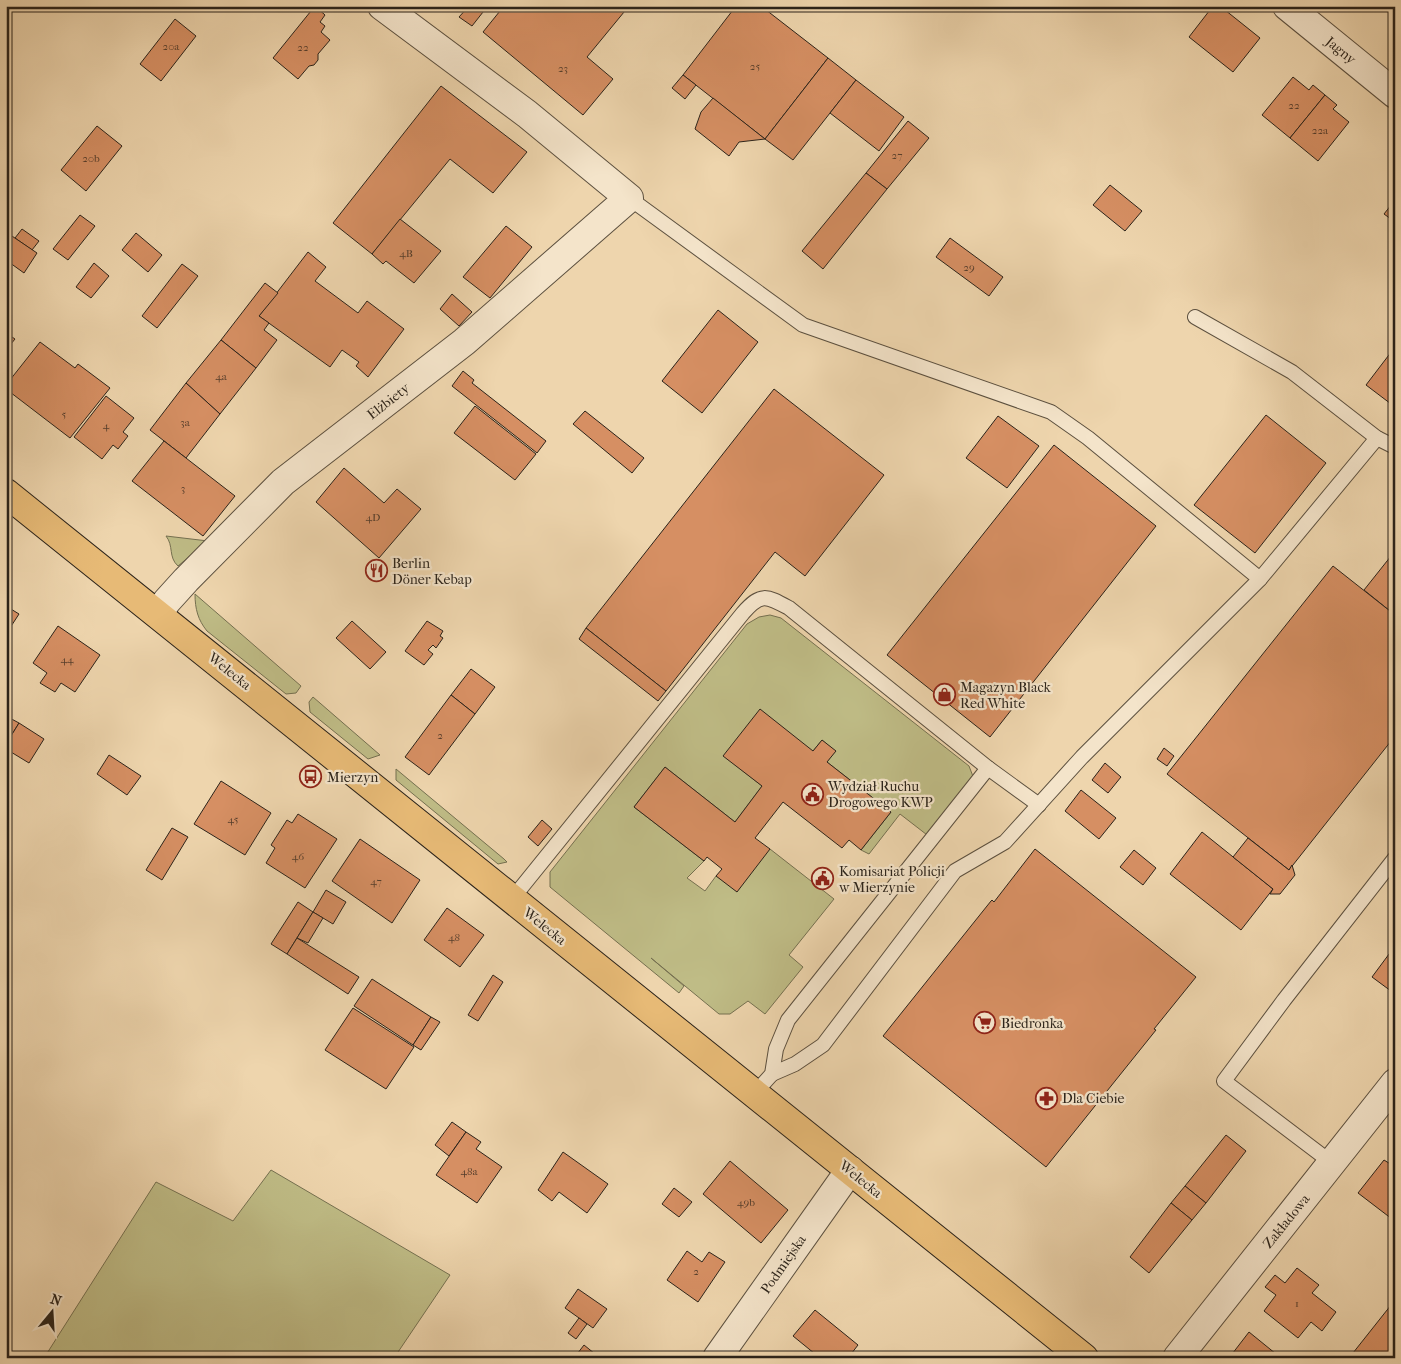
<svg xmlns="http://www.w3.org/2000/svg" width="1401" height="1364" viewBox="0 0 1401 1364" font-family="'IM FELL French Canon',serif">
	<rect width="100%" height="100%" fill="#eed5ad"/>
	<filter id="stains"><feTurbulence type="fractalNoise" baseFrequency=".004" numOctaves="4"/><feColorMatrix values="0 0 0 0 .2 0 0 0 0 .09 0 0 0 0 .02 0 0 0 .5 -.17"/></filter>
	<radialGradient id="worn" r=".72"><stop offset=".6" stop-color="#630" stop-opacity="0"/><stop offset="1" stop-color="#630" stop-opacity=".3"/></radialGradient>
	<g fill="#bfbc86" stroke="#757050">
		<path d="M166 536 208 541 178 566C168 557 174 546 166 536Z"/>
		<path d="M195 594 301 686 296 693 286 694 207 631C198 620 195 609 195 594Z"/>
		<polygon points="770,615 781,618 969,766 974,779 931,838 900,814 869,854 861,850 891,812 827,762 835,751 822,740 813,751 724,756 762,786 735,822 665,767 634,807 704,861 687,878 705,891 716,876 770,849 834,899 789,955 803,967 765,1014 748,1001 730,1014 719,1014 651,958 684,986 679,993 550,887 550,872 747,624 759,617"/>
		<polygon points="313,697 380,755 368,759 310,712 309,702"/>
		<polygon points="396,769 504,859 507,862 498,864 396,780"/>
		<polygon points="271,1170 450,1275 394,1358 44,1358 156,1182 233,1221"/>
	</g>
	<g fill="#d68f63" stroke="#2b231a">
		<polygon points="315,6 325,15 320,22 325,26 321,32 330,40 318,54 318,60 314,65 309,66 298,79 273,58"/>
		<polygon points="469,6 487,7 472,26 459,17"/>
		<polygon points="504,6 629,6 587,57 613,79 583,115 483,32"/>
		<polygon points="736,6 761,6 828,58 765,139 683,75"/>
		<polygon points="1213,6 1220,6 1260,38 1233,72 1189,37"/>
		<polygon points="175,19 196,36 161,81 140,64"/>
		<polygon points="828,58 856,80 793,160 765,139"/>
		<polygon points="683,75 696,85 685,99 672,88"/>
		<polygon points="1293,77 1309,90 1313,85 1325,95 1290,138 1262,115"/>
		<polygon points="856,80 904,117 879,151 830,113"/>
		<polygon points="441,86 527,152 493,193 450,159 372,254 333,223"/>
		<polygon points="1325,95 1337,105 1333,109 1349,122 1318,161 1290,138"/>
		<polygon points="713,98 765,139 739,142 729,156 695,129 701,112"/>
		<polygon points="908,121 929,138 887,189 866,173"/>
		<polygon points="97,126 122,146 86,191 61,170"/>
		<polygon points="866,173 887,189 823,269 802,251"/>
		<polygon points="1110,185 1142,211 1125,231 1093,205"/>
		<polygon points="1395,200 1395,222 1384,214"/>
		<polygon points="80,215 95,226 68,260 53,249"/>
		<polygon points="400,219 441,251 414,283 386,261 383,264 372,254"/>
		<polygon points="506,226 532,247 490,298 463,277"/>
		<polygon points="22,229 39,241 32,250 15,238"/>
		<polygon points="6,232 37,253 24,273 6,260 9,255 6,248"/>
		<polygon points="136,233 162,255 148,272 122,250"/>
		<polygon points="950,238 1003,277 989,296 936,257"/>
		<polygon points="308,252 326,267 315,281 358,313 367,301 404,329 368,377 356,366 359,362 342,350 330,367 259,316"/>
		<polygon points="94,263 109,276 91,298 76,287"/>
		<polygon points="182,264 198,276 157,328 142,316"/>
		<polygon points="265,283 278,293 259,316 269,323 264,330 277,340 256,368 221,340"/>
		<polygon points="452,294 472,312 459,326 440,309"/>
		<polygon points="718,310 758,342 702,413 662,381"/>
		<polygon points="6,333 15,339 6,350"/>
		<polygon points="221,340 256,368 220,414 186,383"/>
		<polygon points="40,342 75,368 78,364 110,388 70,438 6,389 6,385"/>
		<polygon points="1395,347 1395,407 1366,385"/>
		<polygon points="463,371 474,380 472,383 546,441 537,453 452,386"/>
		<polygon points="186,383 220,414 186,458 150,430"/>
		<polygon points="774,389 884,475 805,576 775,552 666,691 586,628"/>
		<polygon points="106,396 134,418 123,432 128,436 118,449 113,445 102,459 74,437"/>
		<polygon points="475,406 536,454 515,480 454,433"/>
		<polygon points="585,411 644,458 632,473 573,424"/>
		<polygon points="1266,415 1326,463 1255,553 1194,505"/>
		<polygon points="998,416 1039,446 1007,488 966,458"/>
		<polygon points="164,441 235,496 203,536 132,481"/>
		<polygon points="1054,445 1156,526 990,737 887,655"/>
		<polygon points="344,468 384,503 397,489 421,509 379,558 316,502"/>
		<polygon points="1395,551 1395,615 1364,590"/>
		<polygon points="1333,566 1395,615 1395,736 1289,870 1167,774"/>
		<polygon points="6,606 19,614 6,634"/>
		<polygon points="352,621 386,652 370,669 336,638"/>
		<polygon points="427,621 443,631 440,636 443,638 436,648 433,645 428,650 433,654 424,665 405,651"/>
		<polygon points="58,626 100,655 75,692 61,683 55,692 40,683 47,673 33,663"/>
		<polygon points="586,628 666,691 658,701 579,639"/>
		<polygon points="471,669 495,687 475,714 451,695"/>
		<polygon points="451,695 475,714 429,775 405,757"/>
		<polygon points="760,709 813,751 822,740 836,751 827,762 891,812 861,850 849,840 842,848 783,802 755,838 770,849 737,892 716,876 722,869 707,857 704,861 634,807 665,767 735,822 762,786 723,756"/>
		<polygon points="6,716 19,723 6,744"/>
		<polygon points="19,723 44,739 29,763 6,749 6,744"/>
		<polygon points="1164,748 1174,756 1167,766 1157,759"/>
		<polygon points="109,755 141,776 127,795 97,774"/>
		<polygon points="1105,763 1121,777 1108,793 1092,780"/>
		<polygon points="221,781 271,813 245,855 194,824"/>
		<polygon points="1081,790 1116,818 1099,839 1065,811"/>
		<polygon points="298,814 337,839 305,888 266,863 275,848 271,845 287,820 292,823"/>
		<polygon points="542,820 552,829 538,846 528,837"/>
		<polygon points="172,828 188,837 162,880 146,870"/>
		<polygon points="1202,832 1273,889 1241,930 1170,874"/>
		<polygon points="1248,838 1289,870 1292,865 1295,875 1280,894 1270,894 1273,889 1233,857"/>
		<polygon points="360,839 420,880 392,923 332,881"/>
		<polygon points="1035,849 1196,977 1154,1029 1156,1030 1046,1167 883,1036 991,901 992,900 994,902"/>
		<polygon points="1134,850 1156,868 1143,885 1120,867"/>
		<polygon points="326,890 346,902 333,924 313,912"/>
		<polygon points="298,902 313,912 287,954 271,944"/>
		<polygon points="447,908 484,935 460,967 424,940"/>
		<polygon points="313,912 323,918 308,943 297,938"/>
		<polygon points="297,938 359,977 348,994 287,954"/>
		<polygon points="1395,946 1395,994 1372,977"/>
		<polygon points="493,975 503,982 478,1021 468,1015"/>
		<polygon points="372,979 431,1017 413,1045 354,1006"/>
		<polygon points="353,1008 414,1047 386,1089 325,1050"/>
		<polygon points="431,1017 440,1022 421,1050 413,1045"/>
		<polygon points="452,1122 466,1132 449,1156 435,1145"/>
		<polygon points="466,1132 481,1142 476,1149 502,1167 477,1203 436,1175"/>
		<polygon points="1226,1135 1246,1151 1206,1203 1185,1186"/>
		<polygon points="563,1152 608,1184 587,1213 559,1192 552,1201 538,1190"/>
		<polygon points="1384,1160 1395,1167 1395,1216 1392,1219 1358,1193"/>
		<polygon points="730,1161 788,1210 761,1243 703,1194"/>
		<polygon points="1185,1186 1206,1203 1192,1220 1171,1203"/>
		<polygon points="674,1188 692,1202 679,1217 662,1204"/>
		<polygon points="1171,1203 1192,1220 1149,1273 1130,1257"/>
		<polygon points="687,1251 702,1262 709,1252 725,1262 698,1302 667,1280"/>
		<polygon points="1297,1268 1319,1285 1312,1293 1336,1312 1322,1331 1311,1322 1298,1338 1264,1311 1276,1295 1265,1287 1275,1275 1285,1283"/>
		<polygon points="578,1289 607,1309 593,1328 565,1308"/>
		<polygon points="1395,1300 1395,1358 1349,1358"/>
		<polygon points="815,1310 858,1345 848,1358 820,1358 793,1336"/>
		<polygon points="579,1318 587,1324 576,1339 568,1333"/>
		<polygon points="1249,1332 1281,1358 1229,1358"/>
		<polygon points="584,1345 600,1358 574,1358"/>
	</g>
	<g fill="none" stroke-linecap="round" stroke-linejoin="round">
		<defs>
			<g id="lane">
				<polyline points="629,198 803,325 1051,412 1088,438 1260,579"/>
				<polyline points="1195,317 1292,372 1377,438 1395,447"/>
				<path d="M512 899 743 613C761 592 767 596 789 608L988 768 1039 805"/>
				<polyline points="772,1074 795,1064 823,1045 955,871 1005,842 1082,757 1260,579 1377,438"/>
				<polyline points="754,1094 772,1074 776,1049 788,1020 988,768"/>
				<polyline points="1332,1163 1224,1081 1284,1000 1395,858"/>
			</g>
			<g id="street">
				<polyline points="1287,6 1395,94"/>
				<polyline points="158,614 167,601 186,580 283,482 464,342 629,198 527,114 382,6"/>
				<polyline points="717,1358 850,1170"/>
				<polyline points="1177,1358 1395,1083"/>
			</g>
			<polyline id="primary" points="6,493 1084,1358"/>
		</defs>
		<use href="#lane" stroke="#5c503f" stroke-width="16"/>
		<use href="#street" stroke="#5c503f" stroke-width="30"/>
		<use href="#primary" stroke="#2b231a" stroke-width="30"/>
		<use href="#lane" stroke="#f4e4ca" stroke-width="14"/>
		<use href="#street" stroke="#f4e4ca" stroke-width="28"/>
		<use href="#primary" stroke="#e7ba76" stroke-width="28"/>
	</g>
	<defs>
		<symbol id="restaurant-ring" viewBox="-11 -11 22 22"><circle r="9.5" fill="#f4e4ca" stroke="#8f2418" stroke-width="1.5"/><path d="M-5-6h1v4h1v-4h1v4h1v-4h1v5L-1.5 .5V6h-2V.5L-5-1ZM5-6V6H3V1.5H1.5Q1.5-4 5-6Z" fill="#8f2418"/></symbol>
		<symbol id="shop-ring" viewBox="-11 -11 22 22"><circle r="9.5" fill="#f4e4ca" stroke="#8f2418" stroke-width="1.5"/><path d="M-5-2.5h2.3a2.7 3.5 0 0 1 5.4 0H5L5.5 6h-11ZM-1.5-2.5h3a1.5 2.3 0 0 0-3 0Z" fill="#8f2418"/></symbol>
		<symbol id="bus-ring" viewBox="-11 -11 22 22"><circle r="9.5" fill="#f4e4ca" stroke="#8f2418" stroke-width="1.5"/><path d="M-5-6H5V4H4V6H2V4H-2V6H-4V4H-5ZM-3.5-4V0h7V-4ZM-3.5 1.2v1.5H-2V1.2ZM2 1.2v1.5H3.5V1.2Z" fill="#8f2418"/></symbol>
		<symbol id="civic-ring" viewBox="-11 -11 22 22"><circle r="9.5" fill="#f4e4ca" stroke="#8f2418" stroke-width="1.5"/><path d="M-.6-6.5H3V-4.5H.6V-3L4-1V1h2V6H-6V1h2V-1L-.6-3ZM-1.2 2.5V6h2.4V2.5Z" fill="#8f2418"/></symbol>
		<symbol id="supermarket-ring" viewBox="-11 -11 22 22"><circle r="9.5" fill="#f4e4ca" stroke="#8f2418" stroke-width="1.5"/><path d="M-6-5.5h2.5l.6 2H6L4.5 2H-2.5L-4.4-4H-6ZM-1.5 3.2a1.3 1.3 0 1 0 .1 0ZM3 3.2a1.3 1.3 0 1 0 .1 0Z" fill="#8f2418"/></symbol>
		<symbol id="pharmacy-ring" viewBox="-11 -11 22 22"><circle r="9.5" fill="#f4e4ca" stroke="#8f2418" stroke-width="1.5"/><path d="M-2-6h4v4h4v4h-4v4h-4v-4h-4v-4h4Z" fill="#8f2418"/></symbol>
	</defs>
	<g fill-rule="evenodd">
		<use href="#restaurant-ring" x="364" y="558" width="25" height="25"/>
		<use href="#shop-ring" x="932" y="682" width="25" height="25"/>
		<use href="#bus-ring" x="298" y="764" width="25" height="25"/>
		<use href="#civic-ring" x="800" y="782" width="25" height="25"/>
		<use href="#civic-ring" x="810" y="866" width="25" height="25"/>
		<use href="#supermarket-ring" x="972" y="1010" width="25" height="25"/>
		<use href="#pharmacy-ring" x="1034" y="1086" width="25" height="25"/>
	</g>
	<g text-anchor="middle" stroke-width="4.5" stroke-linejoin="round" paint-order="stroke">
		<g font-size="11" fill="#563e2c">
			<text x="171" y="50">20a</text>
			<text x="303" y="51">22</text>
			<text x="755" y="70">25</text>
			<text x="563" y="72">23</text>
			<text x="1294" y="109">22</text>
			<text x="1320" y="134">22a</text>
			<text x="897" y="159">27</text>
			<text x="91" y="162">20b</text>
			<text x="406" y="257">4B</text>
			<text x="969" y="271">29</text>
			<text x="221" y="380">4a</text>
			<text x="64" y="418">5</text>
			<text x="185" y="426">3a</text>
			<text x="106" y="429">4</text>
			<text x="183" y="492">3</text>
			<text x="373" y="521">4D</text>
			<text x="67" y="663">44</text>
			<text x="440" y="739">2</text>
			<text x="233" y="823">45</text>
			<text x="298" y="860">46</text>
			<text x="376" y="885">47</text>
			<text x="454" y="941">48</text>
			<text x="469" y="1175">48a</text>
			<text x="746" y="1206">49b</text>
			<text x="696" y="1275">2</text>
			<text x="1297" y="1307">1</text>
		</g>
		<g font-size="14" fill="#2b231a" stroke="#f4e4ca">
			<text transform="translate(1341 50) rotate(39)" y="5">Jagny</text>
			<text transform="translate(388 401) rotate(-38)" y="5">Elżbiety</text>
			<text transform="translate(230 671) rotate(39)" y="5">Welecka</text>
			<text transform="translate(545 926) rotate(39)" y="5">Welecka</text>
			<text transform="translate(861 1179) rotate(39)" y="5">Welecka</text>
			<text transform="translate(1286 1221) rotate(-51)" y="5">Zakładowa</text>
			<text transform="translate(783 1264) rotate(-55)" y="5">Podmiejska</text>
		</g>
		<g font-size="14" fill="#2b231a" stroke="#f4e4ca" text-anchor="start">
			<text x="392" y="568">Berlin<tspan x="392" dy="16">Döner Kebap</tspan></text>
			<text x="960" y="692">Magazyn Black<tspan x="960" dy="16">Red White</tspan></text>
			<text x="327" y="782">Mierzyn</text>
			<text x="828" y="791">Wydział Ruchu<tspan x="828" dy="16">Drogowego KWP</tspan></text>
			<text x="839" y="876">Komisariat Policji<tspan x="839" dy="16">w Mierzynie</tspan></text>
			<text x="1001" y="1028">Biedronka</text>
			<text x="1062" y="1103">Dla Ciebie</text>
		</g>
	</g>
	<rect width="1401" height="1364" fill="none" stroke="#eed5ad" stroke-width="25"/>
	<rect x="8" y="8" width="1386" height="1349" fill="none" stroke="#2b231a" stroke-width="2.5"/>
	<rect x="12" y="12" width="1376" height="1339" fill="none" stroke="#2b231a"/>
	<g transform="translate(52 1312) rotate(18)" stroke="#f4e4ca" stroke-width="4" paint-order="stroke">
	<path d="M0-4L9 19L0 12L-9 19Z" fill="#2b231a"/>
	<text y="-8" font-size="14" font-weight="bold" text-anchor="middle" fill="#2b231a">N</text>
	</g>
	<rect width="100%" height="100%" filter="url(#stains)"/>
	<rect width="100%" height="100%" fill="url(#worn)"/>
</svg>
